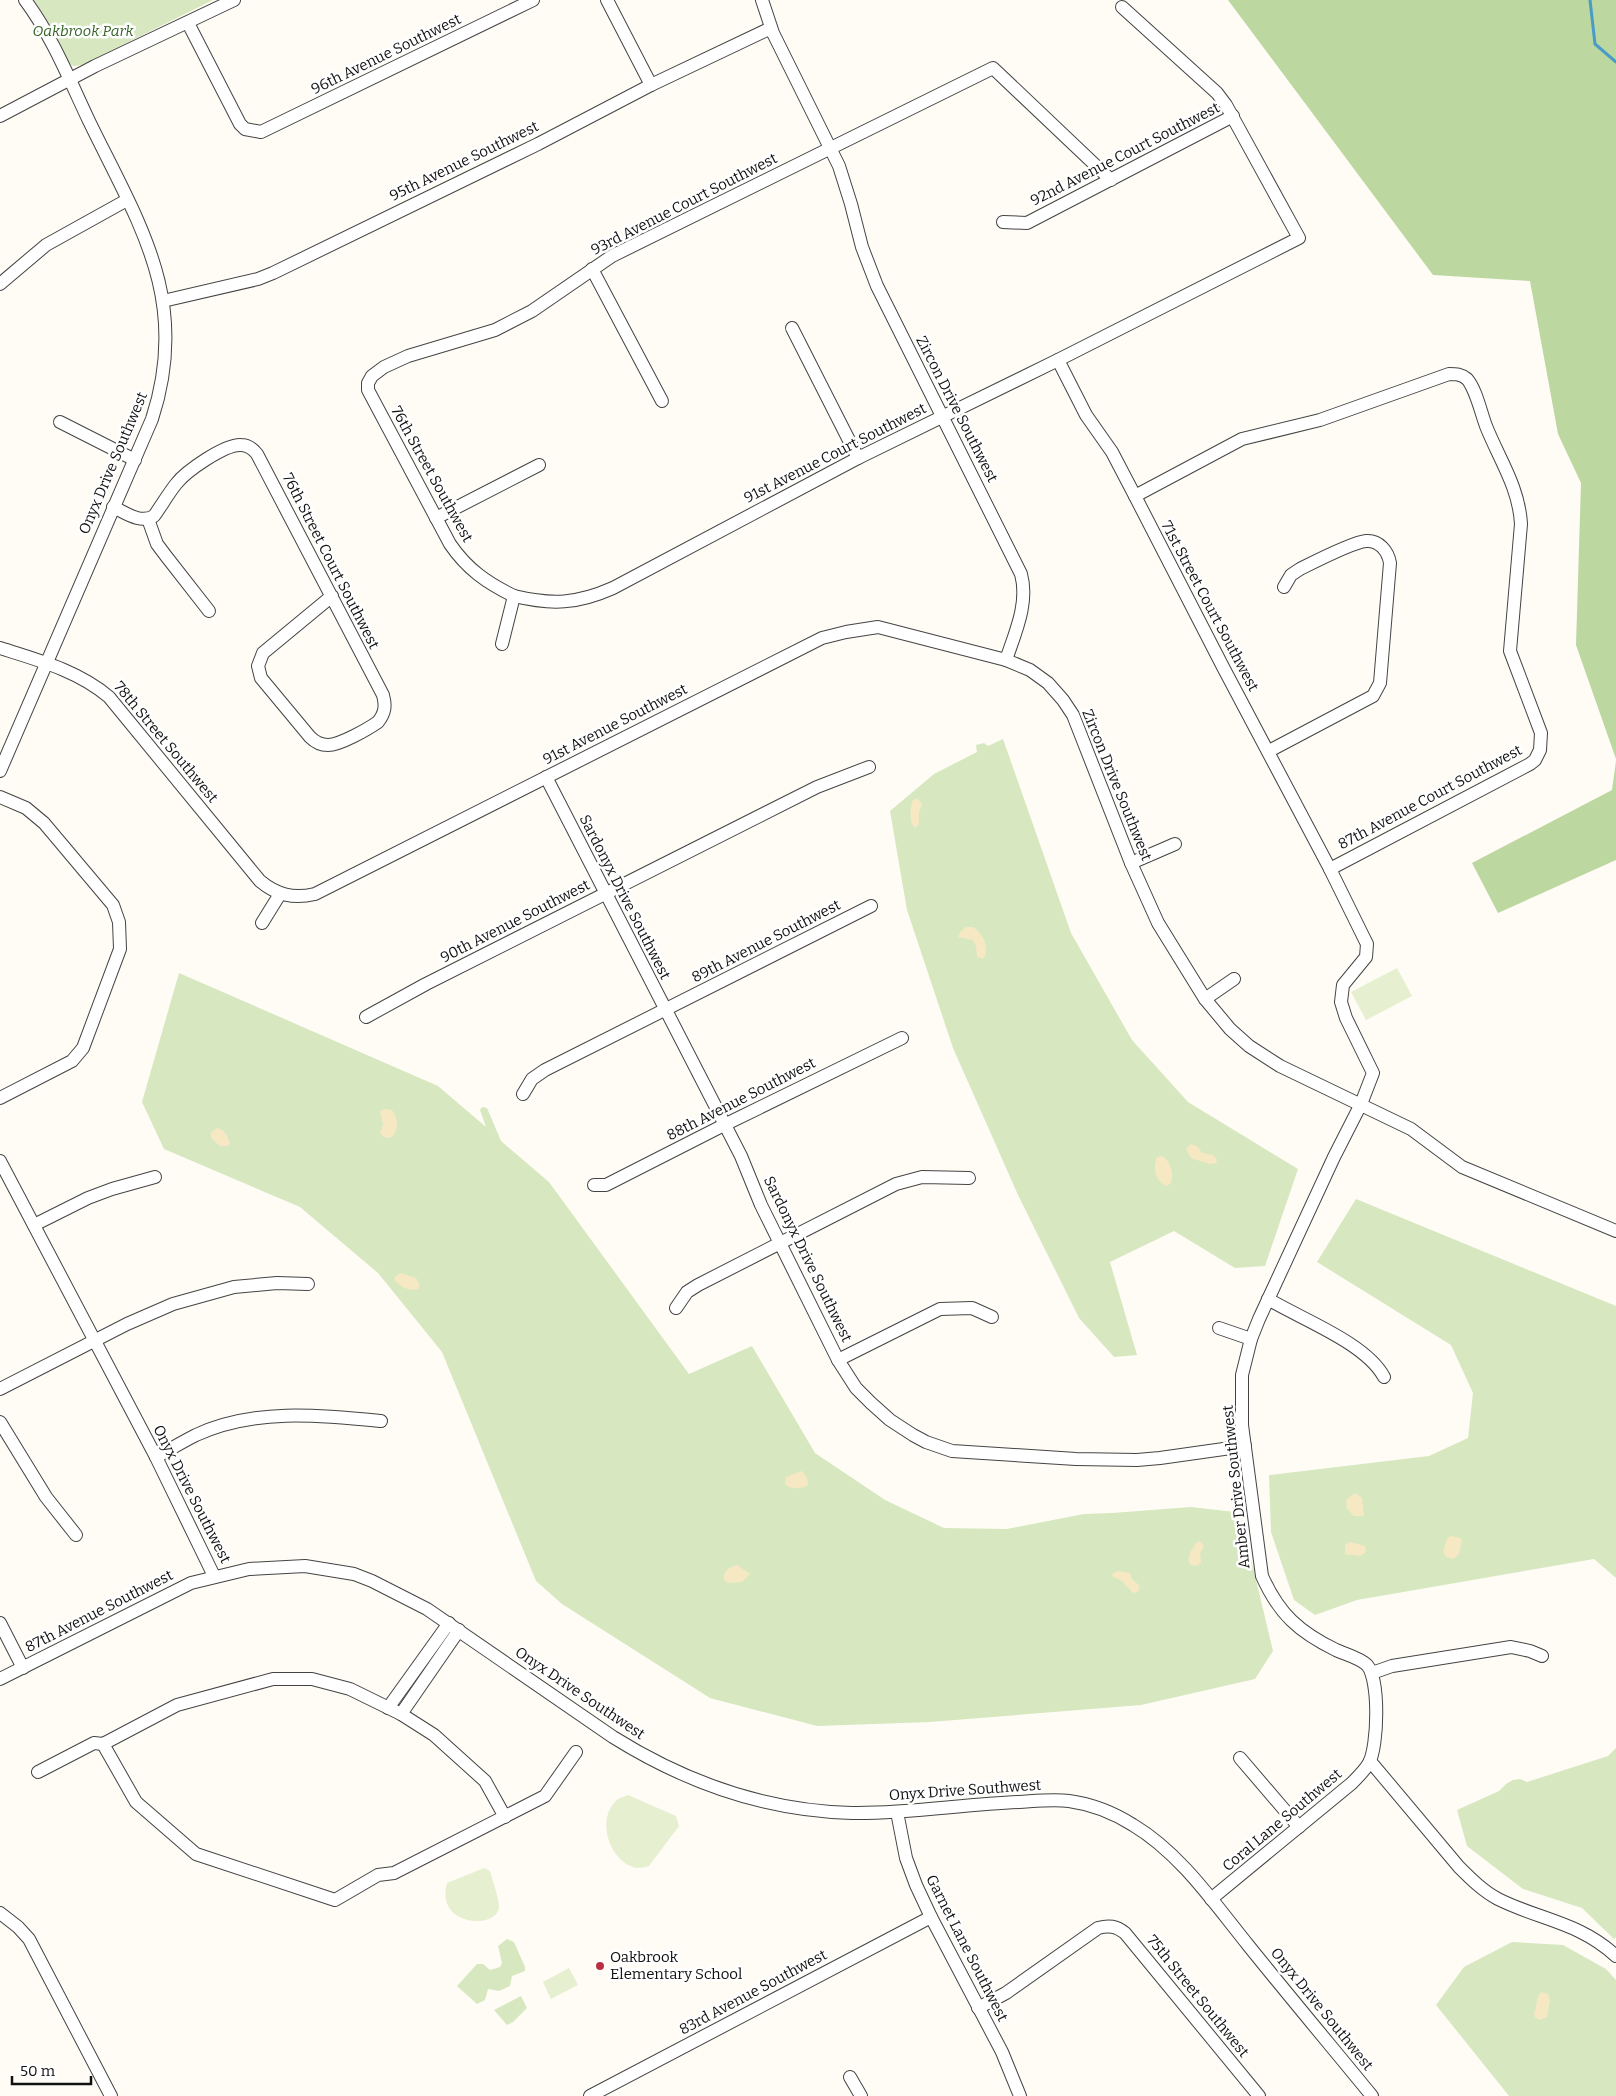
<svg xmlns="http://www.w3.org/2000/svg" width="1616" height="2096" viewBox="0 0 1616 2096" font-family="Bitter,serif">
	<rect width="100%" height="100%" fill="#fefcf5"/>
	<g fill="#d7e8c0">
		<polygon points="33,0 213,0 82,65 74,66 64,62 44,19"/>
		<polygon points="1003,739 1071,933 1132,1040 1188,1102 1298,1169 1265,1266 1235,1268 1174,1231 1110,1262 1137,1355 1114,1357 1079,1318 1018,1195 953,1048 907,910 890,811 934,774 977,752 976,745 984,743 988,746"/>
		<polygon points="179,973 438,1086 486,1127 480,1110 482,1107 487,1108 501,1141 549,1182 689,1374 752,1346 815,1453 885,1500 944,1528 1007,1529 1084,1514 1112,1513 1191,1507 1235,1512 1242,1521 1273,1651 1255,1679 1141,1705 930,1722 817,1726 710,1698 562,1604 536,1581 442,1352 378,1273 300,1207 164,1149 142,1102"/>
		<polygon points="1356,1199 1616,1306 1616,1578 1594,1559 1357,1600 1315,1615 1294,1600 1271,1532 1269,1475 1429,1456 1468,1438 1473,1393 1451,1345 1317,1262"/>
		<polygon points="1616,1748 1616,1937 1614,1939 1582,1908 1523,1889 1467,1846 1457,1810 1499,1791 1506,1784 1513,1780 1520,1779 1527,1782 1608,1756"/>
		<polygon points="507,1939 514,1942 525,1967 525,1971 512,1976 510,1986 499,1991 488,1989 485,2000 477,2004 457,1986 477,1964 483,1964 490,1970 500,1967 502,1963 498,1946"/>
		<polygon points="1512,1942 1563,1945 1606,1969 1616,1980 1616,2096 1509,2096 1436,2005 1464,1967"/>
		<polygon points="521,1996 527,2008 513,2022 507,2025 494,2010"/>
	</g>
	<g fill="#bdd7a0">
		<polygon points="1228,0 1616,0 1616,759 1576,645 1581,483 1558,434 1530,281 1433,275"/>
		<polygon points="1616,761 1616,860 1498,913 1472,863 1612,790"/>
	</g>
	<g fill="#f7e8c4">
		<path d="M917 798 922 804 919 813V824L915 828C908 820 911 810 912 801Z"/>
		<path d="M966 927H973C983 934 991 948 983 959L977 957 976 946 973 940 958 937 961 931Z"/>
		<path d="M385 1109 392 1110C399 1119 399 1132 390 1138L384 1137 380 1133 383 1124 380 1111Z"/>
		<path d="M217 1128C225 1129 227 1136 230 1143L228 1146H220L211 1138V1132Z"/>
		<polygon points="1191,1144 1198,1147 1202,1153 1213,1155 1217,1160 1216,1163 1210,1164 1191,1158 1186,1149"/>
		<path d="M1162 1156C1171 1162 1174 1173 1171 1183L1167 1186C1156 1183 1152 1168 1157 1157Z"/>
		<path d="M400 1273 416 1278 420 1285 418 1289C410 1292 397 1286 394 1278Z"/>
		<path d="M802 1471 807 1478 808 1485C801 1489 791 1490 785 1484L786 1477Z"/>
		<polygon points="1355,1493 1362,1498 1364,1516 1354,1516 1347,1509 1346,1500"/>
		<polygon points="1451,1536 1460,1538 1462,1540 1459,1554 1453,1559 1446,1557 1443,1552 1447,1539"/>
		<path d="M1200 1541 1204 1546 1200 1553 1201 1562 1197 1566 1191 1565C1185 1559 1192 1549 1196 1543Z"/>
		<polygon points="1350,1542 1365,1546 1366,1552 1360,1556 1345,1554 1345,1545"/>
		<path d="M737 1565 750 1574 742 1582 728 1583 724 1580C723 1571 729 1567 737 1565Z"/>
		<polygon points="1118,1571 1130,1573 1132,1579 1140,1586 1138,1592 1133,1593 1122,1581 1112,1576 1113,1573"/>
		<path d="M1541 1992 1548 1994 1550 2000 1547 2017 1540 2020 1535 2017 1534 2013C1538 2006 1535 1997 1541 1992Z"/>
	</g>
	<g fill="#e7efd1">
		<polygon points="1397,968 1412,996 1366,1020 1351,992"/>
		<path d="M628 1795 676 1816 679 1826 649 1866C646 1867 641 1868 637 1868 610 1863 595 1819 617 1800 619 1798 624 1797 628 1795Z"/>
		<path d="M484 1868 490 1871C492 1879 500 1901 499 1908 495 1930 435 1926 447 1883Z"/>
		<polygon points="569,1968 578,1985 551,1999 543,1982"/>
	</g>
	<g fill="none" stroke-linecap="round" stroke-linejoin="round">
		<polyline stroke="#489cc5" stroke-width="3" points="1590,0 1595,44 1616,62"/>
		<defs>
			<g id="minor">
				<polyline points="607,0 651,85"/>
				<path d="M762 0 773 33 839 166 851 204 862 247 877 286 1021 574C1029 603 1015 633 1006 660"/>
				<polyline points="188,23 240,124 245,129 261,132 533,0"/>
				<polyline points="0,116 95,66 234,0"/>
				<polyline points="1003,222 1027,223 1233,116"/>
				<polyline points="592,269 662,401"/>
				<polyline points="0,284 46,245 127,200"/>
				<polyline points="163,301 258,279 273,273 538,144 651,85 771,28"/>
				<polyline points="792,328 858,458"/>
				<path d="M1058 360 1086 415 1112 452 1135 496 1223 667 1330 869 1364 938 1367 944 1366 957 1343 985 1341 1002 1346 1018 1373 1073 1361 1104 1334 1157 1259 1319 1251 1339 1242 1375V1425L1262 1576C1279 1614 1299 1632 1336 1650 1345 1654 1360 1658 1367 1665 1380 1680 1378 1746 1369 1763 1365 1770 1358 1777 1352 1783L1211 1899"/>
				<polyline points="60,422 135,460"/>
				<path d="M1135 496 1242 439 1320 420 1449 374C1456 374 1461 374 1467 379 1476 389 1481 413 1486 426 1499 459 1519 487 1521 524L1510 651 1541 733 1540 750 1535 760 1530 764 1330 869"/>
				<path d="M113 507C126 513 140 524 154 516 162 505 168 494 176 484 186 471 225 444 241 445 248 445 253 449 257 454L383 695C386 706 385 713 378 722 368 729 340 745 328 745 320 745 315 742 310 737L261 678 258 666 263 653 332 596"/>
				<polyline points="436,518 539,465"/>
				<polyline points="148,519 157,544 166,556 209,611"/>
				<path d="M514 596C552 605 577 604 613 588L858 458 1058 360 1299 238 1226 105 1217 93 1122 7"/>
				<path d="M502 644 514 596C487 583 467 569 450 544L368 390V383L372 376 384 367 408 356 495 330 532 311 612 256 993 68 1111 180"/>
				<path d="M0 648C38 660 79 671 109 697L260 881C277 895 293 899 315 894L822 638 846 632 878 627 1006 660 1030 670 1048 683 1063 700 1073 715 1131 863 1158 923 1205 999 1230 1029 1249 1046 1280 1066 1411 1129 1462 1167 1616 1231"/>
				<path d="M1269 751 1373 696 1380 683 1390 563C1388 551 1379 540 1366 541 1353 542 1314 562 1300 569L1291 575 1284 587"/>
				<path d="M0 771 152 419C191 300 139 224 89 121 70 81 52 36 25 0"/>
				<polyline points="546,777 741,1156 761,1205 838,1360 856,1388 871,1403 890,1420 913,1435 926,1442 952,1451 1076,1459 1137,1460 1160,1458 1245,1446"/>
				<polyline points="0,797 26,808 44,823 113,905 119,922 120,949 83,1048 72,1061 0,1098"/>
				<polyline points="1131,863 1175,844"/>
				<polyline points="262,923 280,894"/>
				<polyline points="1205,999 1234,979"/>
				<polyline points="366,1017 426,984 817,787 869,767"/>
				<polyline points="523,1094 532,1079 545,1070 871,906"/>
				<polyline points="0,1161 156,1457 214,1576"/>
				<polyline points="594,1185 606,1185 724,1125 902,1038"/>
				<polyline points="34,1225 88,1198 112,1189 155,1177"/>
				<path d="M1268 1299C1301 1319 1366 1343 1384 1377"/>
				<polyline points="676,1308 687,1292 698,1285 896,1184 922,1177 969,1178"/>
				<polyline points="1219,1328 1251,1339"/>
				<polyline points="838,1360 940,1309 972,1308 992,1317"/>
				<polyline points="0,1389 127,1324 173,1304 234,1287 277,1283 308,1284"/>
				<polyline points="0,1422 46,1497 76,1535"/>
				<path d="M156 1457C169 1450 182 1442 196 1435 254 1408 320 1415 381 1421"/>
				<polyline points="0,1623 23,1668"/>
				<polyline points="1372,1673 1392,1666 1511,1647 1530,1651 1542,1656"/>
				<path d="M0 1679 191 1583 249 1569 305 1566 354 1574 372 1581 427 1609 613 1737C685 1782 766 1811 852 1813 908 1814 964 1804 1019 1802 1036 1801 1053 1799 1069 1801 1091 1804 1114 1813 1133 1825 1180 1853 1214 1903 1248 1945 1289 1996 1331 2046 1372 2096"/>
				<polyline points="388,1708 449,1623"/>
				<polyline points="401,1714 459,1630"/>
				<polyline points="103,1744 136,1802 196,1854 335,1900 378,1875 394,1873 545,1796 576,1752"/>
				<polyline points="1240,1758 1299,1827"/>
				<path d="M1370 1761 1459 1867C1471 1879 1483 1891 1498 1899 1540 1920 1579 1922 1616 1956"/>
				<polyline points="38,1772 94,1743 103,1744 177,1705 273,1679 312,1679 350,1689 401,1714 434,1735 485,1781 505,1817"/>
				<polyline points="897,1812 906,1858 916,1885 931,1917 1002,2052 1020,2096"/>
				<polyline points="0,1913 18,1927 29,1939 111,2096"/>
				<path d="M978 2008 1006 1993 1098 1928C1109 1925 1116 1926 1125 1933L1259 2096"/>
				<polyline points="850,2077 861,2096"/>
				<polyline points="590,2096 931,1917"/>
			</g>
		</defs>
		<use href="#minor" stroke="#444" stroke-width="14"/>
		<use href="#minor" stroke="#fff" stroke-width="12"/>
	</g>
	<circle fill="#b93141" stroke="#fff" stroke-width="2" cx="600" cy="1966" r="5"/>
	<g text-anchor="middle" stroke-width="5" stroke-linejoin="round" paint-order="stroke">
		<g font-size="15" font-style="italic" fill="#366524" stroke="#fff">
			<text x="83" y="36">Oakbrook Park</text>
		</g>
		<g font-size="15" fill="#111" stroke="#fff">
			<text transform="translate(386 54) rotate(-26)" y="5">96th Avenue Southwest</text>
			<text transform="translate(1125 154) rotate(-27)" y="5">92nd Avenue Court Southwest</text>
			<text transform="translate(464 161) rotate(-26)" y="5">95th Avenue Southwest</text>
			<text transform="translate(684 204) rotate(-27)" y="5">93rd Avenue Court Southwest</text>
			<text transform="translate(957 409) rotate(63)" y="5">Zircon Drive Southwest</text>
			<text transform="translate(835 453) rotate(-27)" y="5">91st Avenue Court Southwest</text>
			<text transform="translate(113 463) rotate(-67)" y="5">Onyx Drive Southwest</text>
			<text transform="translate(432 474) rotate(61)" y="5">76th Street Southwest</text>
			<text transform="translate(331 561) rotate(63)" y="5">76th Street Court Southwest</text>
			<text transform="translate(1210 606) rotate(62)" y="5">71st Street Court Southwest</text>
			<text transform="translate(615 724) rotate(-27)" y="5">91st Avenue Southwest</text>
			<text transform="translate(166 742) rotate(50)" y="5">78th Street Southwest</text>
			<text transform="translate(1117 785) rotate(68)" y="5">Zircon Drive Southwest</text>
			<text transform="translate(1430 797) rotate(-28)" y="5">87th Avenue Court Southwest</text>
			<text transform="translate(625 897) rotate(63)" y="5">Sardonyx Drive Southwest</text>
			<text transform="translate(515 921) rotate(-27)" y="5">90th Avenue Southwest</text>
			<text transform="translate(766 941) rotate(-27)" y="5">89th Avenue Southwest</text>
			<text transform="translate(741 1099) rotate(-27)" y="5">88th Avenue Southwest</text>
			<text transform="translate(808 1259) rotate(64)" y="5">Sardonyx Drive Southwest</text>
			<text transform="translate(1236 1487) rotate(-96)" y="5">Amber Drive Southwest</text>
			<text transform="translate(192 1494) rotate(63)" y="5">Onyx Drive Southwest</text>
			<text transform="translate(99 1611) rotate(-27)" y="5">87th Avenue Southwest</text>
			<text transform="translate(580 1693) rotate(34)" y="5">Onyx Drive Southwest</text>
			<text transform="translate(965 1790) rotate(-4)" y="5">Onyx Drive Southwest</text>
			<text transform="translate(1282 1820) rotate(-40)" y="5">Coral Lane Southwest</text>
			<text transform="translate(967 1948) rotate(63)" y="5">Garnet Lane Southwest</text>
			<text transform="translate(753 1992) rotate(-28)" y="5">83rd Avenue Southwest</text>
			<text transform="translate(1198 1996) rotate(51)" y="5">75th Street Southwest</text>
			<text transform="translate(1322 2009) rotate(51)" y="5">Onyx Drive Southwest</text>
		</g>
		<g font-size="15" fill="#111" stroke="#fff" text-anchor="start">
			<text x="610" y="1962">Oakbrook<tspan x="610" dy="17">Elementary School</tspan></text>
		</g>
	</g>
	<path d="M12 2076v8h79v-8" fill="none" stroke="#111111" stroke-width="2.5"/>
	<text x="20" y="2076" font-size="15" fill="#111111" stroke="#ffffff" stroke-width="4" paint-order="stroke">50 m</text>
</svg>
